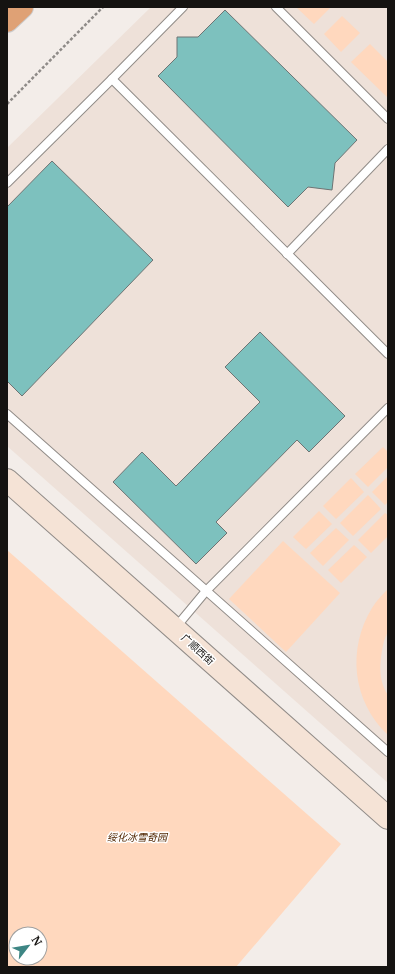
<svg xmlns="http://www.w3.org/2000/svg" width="395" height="974" viewBox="0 0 395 974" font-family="Merriweather,'Noto Sans SC',serif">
	<rect width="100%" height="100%" fill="#f3ede9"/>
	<polygon fill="#eee1d9" points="151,7 388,7 388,783 7,446 7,148"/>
	<g fill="#ffd8be" fill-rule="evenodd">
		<polygon points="296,7 331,7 314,24"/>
		<polygon points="342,16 360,33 341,52 324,34"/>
		<polygon points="370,44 388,62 388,96 387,97 351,62"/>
		<polygon points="383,447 388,452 388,467 368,487 355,474"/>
		<polygon points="388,476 388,502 385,505 372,492"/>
		<polygon points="351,478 364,492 336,519 323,506"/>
		<polygon points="368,495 381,509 353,536 340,523"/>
		<polygon points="319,511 332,524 306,549 293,537"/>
		<polygon points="385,513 388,515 388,536 371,553 358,540"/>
		<polygon points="336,528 349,540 323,566 310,553"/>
		<polygon points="283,541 340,593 286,652 229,599"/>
		<polygon points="354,545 367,557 341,583 328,570"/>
		<path d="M7 550 341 844 236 967H7ZM16 934H40V958H16Z"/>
		<path d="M388 589C388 602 389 616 388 629 388 633 385 637 384 641 380 659 377 679 388 695V735C352 701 347 649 372 608 376 601 382 595 388 589Z"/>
	</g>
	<g fill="#7dc1be" stroke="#6e7474">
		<polygon points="225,10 357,140 335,163 332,190 308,187 288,207 158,76 177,57 177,37 198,37"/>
		<polygon points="52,161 153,260 22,396 7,381 7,207"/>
		<polygon points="260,332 345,416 309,452 297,440 216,522 227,533 196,564 113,482 142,452 176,486 260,402 225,367"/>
	</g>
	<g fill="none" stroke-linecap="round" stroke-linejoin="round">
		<defs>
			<g id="lane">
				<polyline points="276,7 388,119"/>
				<polyline points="112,79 388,354"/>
				<polyline points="7,183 112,79 183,7"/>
				<polyline points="287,254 388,149"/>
				<polyline points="7,414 388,752"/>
				<polyline points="176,627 206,591 388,408"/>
			</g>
			<polyline id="secondary" points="7,480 388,818"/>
			<polyline id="highway" points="7,21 22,7"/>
		</defs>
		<use href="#lane" stroke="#918c88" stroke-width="10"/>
		<use href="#secondary" stroke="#918c88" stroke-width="24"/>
		<use href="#highway" stroke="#cccbcb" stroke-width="24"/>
		<polyline stroke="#8f8b88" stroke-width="2.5" stroke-dasharray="3 2" stroke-linecap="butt" points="7,104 103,7"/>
		<use href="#lane" stroke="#fff" stroke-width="8"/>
		<use href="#secondary" stroke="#f5e3d6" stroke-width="22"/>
		<use href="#highway" stroke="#dfa175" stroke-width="22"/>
	</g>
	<g text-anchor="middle" stroke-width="3" stroke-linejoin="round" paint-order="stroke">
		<g font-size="10" fill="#151311" stroke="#fff">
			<text transform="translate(198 649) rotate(42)" y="4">广顺西街</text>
		</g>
		<g font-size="10" font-style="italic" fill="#522702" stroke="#fff">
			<text x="137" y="841">绥化冰雪奇园</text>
		</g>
	</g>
	<rect width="395" height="974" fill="none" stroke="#151311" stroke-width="16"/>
	<g transform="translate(28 946) rotate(59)"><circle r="19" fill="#ffffff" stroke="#a1a1a0"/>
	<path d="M0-3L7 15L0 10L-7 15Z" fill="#3e8684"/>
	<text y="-6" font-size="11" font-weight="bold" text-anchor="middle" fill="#151311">N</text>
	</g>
</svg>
